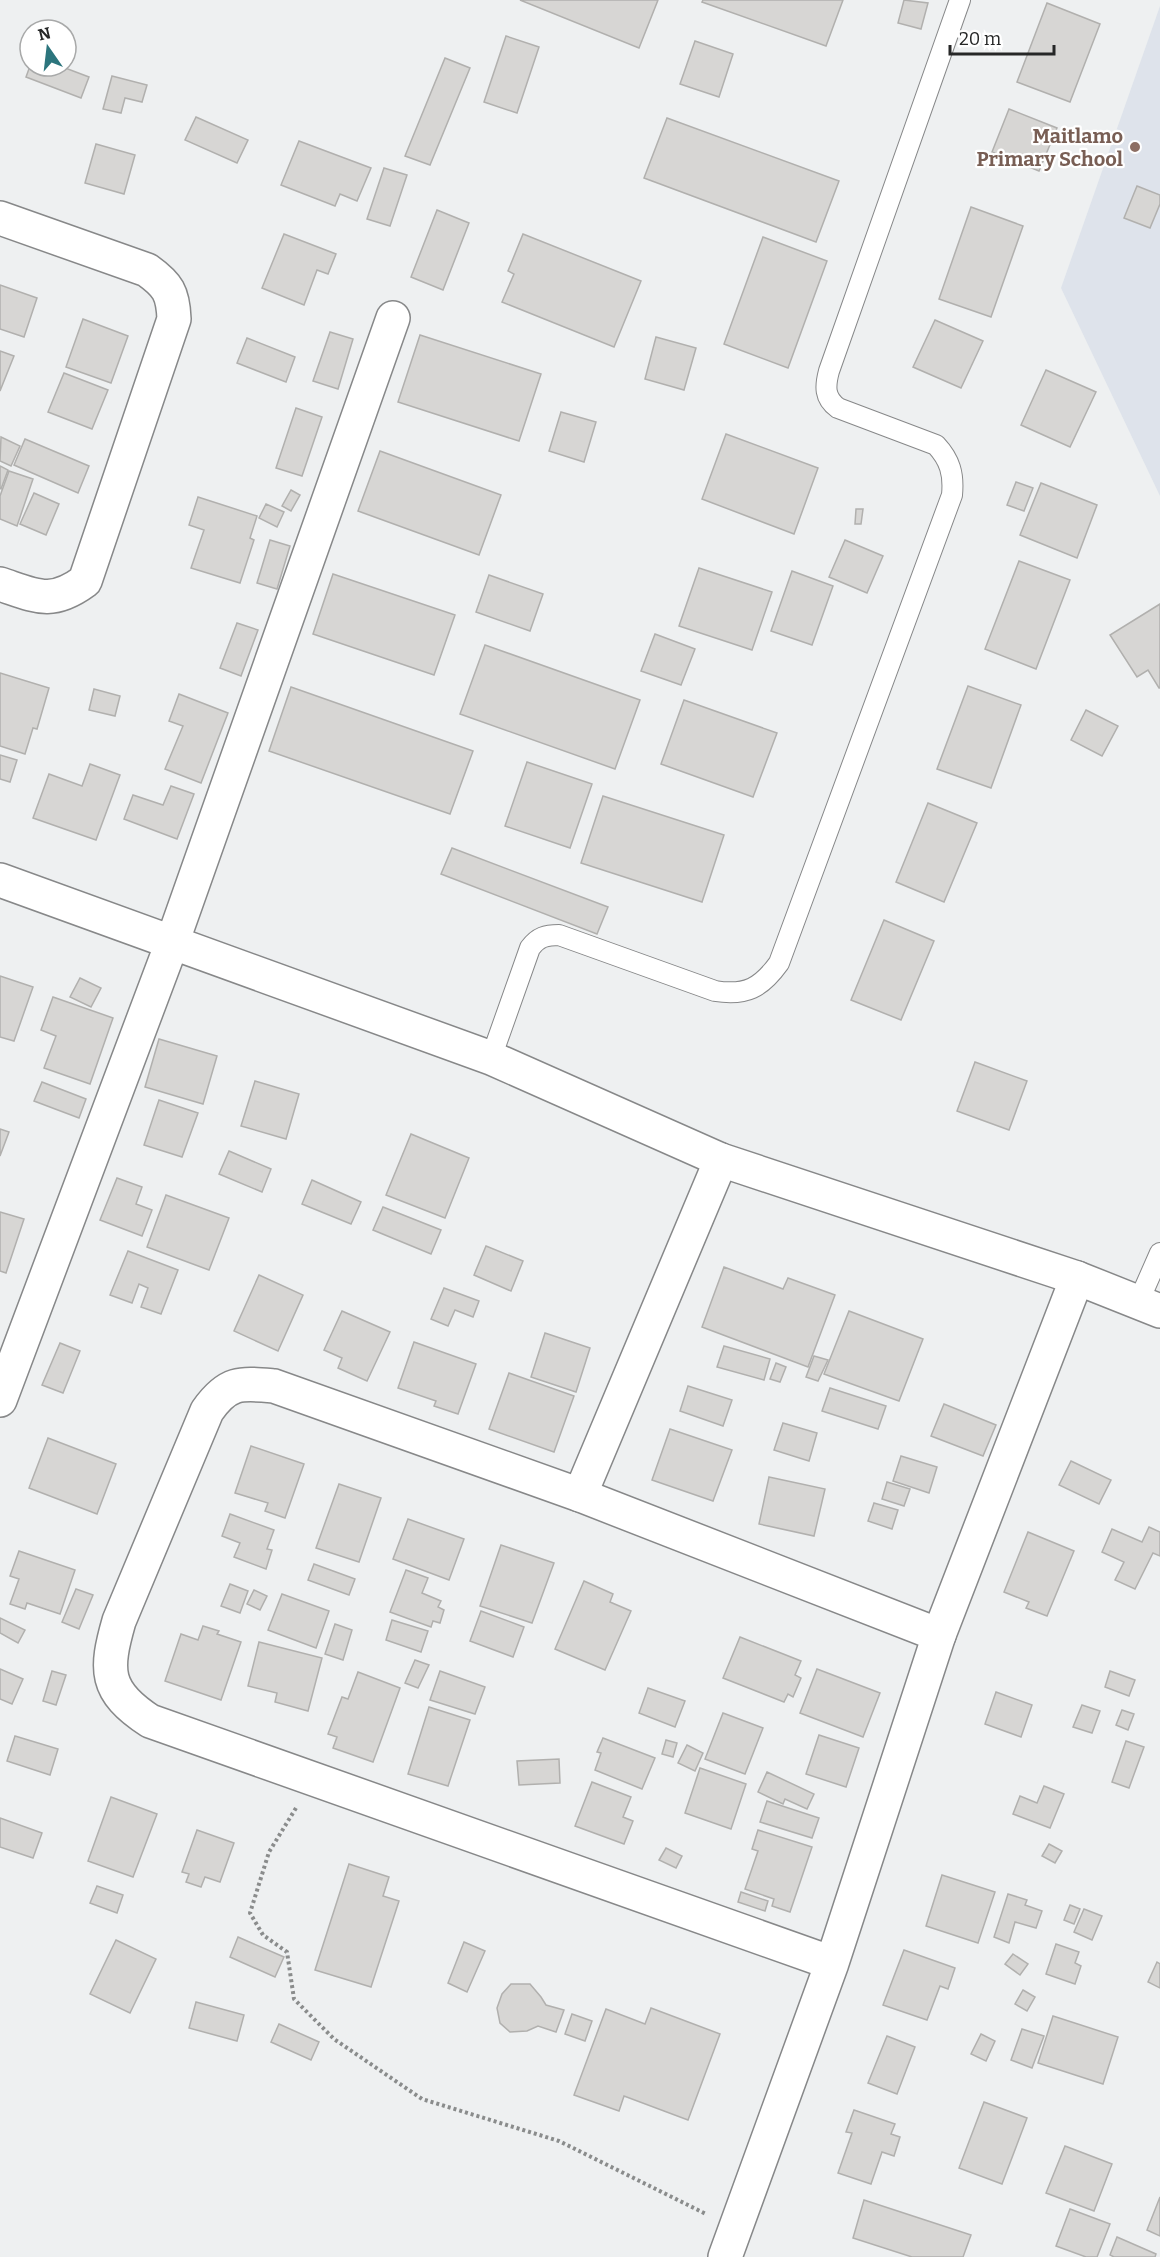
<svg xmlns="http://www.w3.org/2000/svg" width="1160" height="2257" viewBox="0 0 1160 2257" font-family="Bitter,serif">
	<rect width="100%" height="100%" fill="#eef0f1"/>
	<polygon fill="#dee3eb" points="1160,6 1160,496 1061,288"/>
	<g fill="#d7d6d4" stroke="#b1b0ae" stroke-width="1.5">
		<polygon points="520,0 658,0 639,48"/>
		<polygon points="703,0 843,0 826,46 702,2"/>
		<polygon points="904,0 928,3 921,29 898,23"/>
		<polygon points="1047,3 1100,24 1070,102 1017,82"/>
		<polygon points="506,36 539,47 517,113 484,102"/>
		<polygon points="695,41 733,54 719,97 680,84"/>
		<polygon points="445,58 470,68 430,165 405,156"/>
		<polygon points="30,66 60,66 89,77 81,98 26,77"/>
		<polygon points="112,76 147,85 142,102 125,98 121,113 103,109"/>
		<polygon points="1009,109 1057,128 1039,171 992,152"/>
		<polygon points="196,117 248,140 237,163 185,140"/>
		<polygon points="667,118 839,181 816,242 644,178"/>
		<polygon points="299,141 371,168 357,201 340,194 335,206 281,185"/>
		<polygon points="96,144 135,155 124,194 85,183"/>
		<polygon points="384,168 407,175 390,226 367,219"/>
		<polygon points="1137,186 1160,195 1160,204 1150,228 1124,218"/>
		<polygon points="971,207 1023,226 991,317 939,299"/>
		<polygon points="437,210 469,223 443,290 411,277"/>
		<polygon points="284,234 336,254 328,274 317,270 304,305 262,288"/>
		<polygon points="523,234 641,281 614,347 502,302 514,274 508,271"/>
		<polygon points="763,237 827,261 788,368 724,344"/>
		<polygon points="0,285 37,298 24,337 0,329"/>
		<polygon points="83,319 128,336 111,383 66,367"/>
		<polygon points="935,320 983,341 961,388 913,367"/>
		<polygon points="330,332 353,339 338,389 313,381"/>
		<polygon points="420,335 541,374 519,441 398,402"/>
		<polygon points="656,337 696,348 684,390 645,379"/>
		<polygon points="247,338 295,357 286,382 237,363"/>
		<polygon points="0,351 14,356 0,391"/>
		<polygon points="1046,370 1096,392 1070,447 1021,425"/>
		<polygon points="64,373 108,390 92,429 48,412"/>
		<polygon points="296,408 322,417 302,476 276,468"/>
		<polygon points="561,412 596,422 584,462 549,451"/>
		<polygon points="726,434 818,468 794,534 702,499"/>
		<polygon points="1,437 20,446 11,466 0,461"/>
		<polygon points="25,439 89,466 78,493 14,465"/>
		<polygon points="380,451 501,495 479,555 358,511"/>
		<polygon points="0,466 8,470 1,489 0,488"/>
		<polygon points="9,471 33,479 17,526 0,519 0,496"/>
		<polygon points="1016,482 1033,488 1024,511 1007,505"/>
		<polygon points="1041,483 1097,505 1077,558 1020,535"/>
		<polygon points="291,490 300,495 291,511 282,506"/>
		<polygon points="34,493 59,504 46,535 20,524"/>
		<polygon points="198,497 257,516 250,538 254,540 240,583 191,568 204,530 189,525"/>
		<polygon points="266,504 284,512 277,527 259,518"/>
		<polygon points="856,509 863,509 861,524 855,524"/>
		<polygon points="270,540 290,546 277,589 257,583"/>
		<polygon points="845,540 883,556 867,593 829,577"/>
		<polygon points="1019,561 1070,580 1036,669 985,649"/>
		<polygon points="699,568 772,592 752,650 679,626"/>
		<polygon points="792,571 833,586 812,645 771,631"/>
		<polygon points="333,574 455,615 434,675 313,634"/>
		<polygon points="489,575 543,594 530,631 476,612"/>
		<polygon points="1160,604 1160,688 1159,688 1148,670 1137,677 1110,635"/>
		<polygon points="237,623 258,630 241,676 220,668"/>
		<polygon points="655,634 695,649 681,685 641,671"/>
		<polygon points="485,645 640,700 615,769 460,714"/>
		<polygon points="0,673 49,688 37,729 33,728 25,754 0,746"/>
		<polygon points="968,686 1021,705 991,788 937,769"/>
		<polygon points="291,687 473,751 450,814 269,751"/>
		<polygon points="94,689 120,696 115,716 89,710"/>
		<polygon points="179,694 228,713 201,783 165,769 183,726 169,721"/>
		<polygon points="684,700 777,733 753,797 661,764"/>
		<polygon points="1086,710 1118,726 1102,756 1071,740"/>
		<polygon points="0,755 17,760 10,782 0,779"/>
		<polygon points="527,762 592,784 570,848 505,826"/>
		<polygon points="90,764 120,775 96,840 33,818 49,774 82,786"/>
		<polygon points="171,786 194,794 177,839 124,819 133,795 163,805"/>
		<polygon points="603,796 724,835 702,902 581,863"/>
		<polygon points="928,803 977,823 944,902 896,882"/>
		<polygon points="452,848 608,907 597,934 441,874"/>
		<polygon points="884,920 934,941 901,1020 851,1000"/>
		<polygon points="0,976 33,987 14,1041 0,1037"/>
		<polygon points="80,978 101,988 91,1007 70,997"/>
		<polygon points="53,997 113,1018 90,1084 44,1068 56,1036 41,1030"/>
		<polygon points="159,1039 217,1056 203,1104 145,1087"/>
		<polygon points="975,1062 1027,1081 1009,1130 957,1111"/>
		<polygon points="255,1081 299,1094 286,1139 241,1126"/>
		<polygon points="42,1082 86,1099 79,1118 34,1101"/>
		<polygon points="159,1100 198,1113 182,1157 144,1145"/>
		<polygon points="0,1129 9,1132 0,1156"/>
		<polygon points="411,1134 469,1158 445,1218 386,1195"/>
		<polygon points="229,1151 271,1169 262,1192 219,1174"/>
		<polygon points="117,1178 142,1187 136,1204 152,1210 142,1236 100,1220"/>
		<polygon points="312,1180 361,1202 351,1224 302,1204"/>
		<polygon points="166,1195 229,1218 209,1270 147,1247"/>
		<polygon points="383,1207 441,1230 431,1254 373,1230"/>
		<polygon points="0,1212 24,1219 6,1273 0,1271"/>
		<polygon points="486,1246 523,1261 511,1291 474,1275"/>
		<polygon points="128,1251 178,1270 161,1314 141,1307 148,1288 139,1284 132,1303 110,1295"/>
		<polygon points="724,1267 783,1289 788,1278 835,1295 808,1367 702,1327"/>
		<polygon points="259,1275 303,1295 278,1351 234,1331"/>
		<polygon points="444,1288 479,1301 473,1317 455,1310 448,1326 431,1319"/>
		<polygon points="342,1311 390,1332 367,1381 338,1368 342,1358 324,1350"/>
		<polygon points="849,1311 923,1339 899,1401 824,1374"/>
		<polygon points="545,1333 590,1348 576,1392 531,1377"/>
		<polygon points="414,1342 476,1364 458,1414 434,1406 436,1401 398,1388"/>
		<polygon points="60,1343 80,1351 63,1393 42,1385"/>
		<polygon points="724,1346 770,1359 764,1380 717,1367"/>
		<polygon points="814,1356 828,1360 818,1381 806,1377"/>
		<polygon points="776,1363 786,1367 780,1382 770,1379"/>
		<polygon points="509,1373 574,1396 554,1452 489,1429"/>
		<polygon points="688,1386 732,1400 723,1426 680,1411"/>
		<polygon points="830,1388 886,1406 878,1429 822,1411"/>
		<polygon points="944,1404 996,1425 983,1456 931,1436"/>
		<polygon points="783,1423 817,1433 809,1461 774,1450"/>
		<polygon points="670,1429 732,1450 713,1501 652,1480"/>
		<polygon points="48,1438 116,1464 97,1514 29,1488"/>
		<polygon points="251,1446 304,1464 285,1518 265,1511 268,1503 235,1493"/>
		<polygon points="901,1456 937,1467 929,1493 893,1481"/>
		<polygon points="1071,1461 1111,1480 1099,1504 1059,1485"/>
		<polygon points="769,1477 825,1489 814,1536 759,1524"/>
		<polygon points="887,1482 910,1489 904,1506 882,1499"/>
		<polygon points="339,1484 381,1498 359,1562 316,1548"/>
		<polygon points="874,1503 898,1510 892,1529 868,1521"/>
		<polygon points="230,1514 274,1530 267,1549 272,1550 266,1569 234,1557 240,1543 222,1536"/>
		<polygon points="408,1519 464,1539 449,1580 393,1559"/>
		<polygon points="1149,1527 1160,1532 1160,1556 1153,1553 1135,1589 1115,1580 1124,1562 1102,1552 1112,1529 1142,1542"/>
		<polygon points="1028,1532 1074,1551 1047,1616 1026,1608 1029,1602 1004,1592"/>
		<polygon points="501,1545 554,1563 532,1623 480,1606"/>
		<polygon points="19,1551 75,1570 60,1614 27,1603 25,1609 10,1604 19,1579 10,1576"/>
		<polygon points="314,1564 355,1579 349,1595 308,1580"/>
		<polygon points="406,1570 428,1578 422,1593 441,1601 438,1607 444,1610 440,1623 433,1621 431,1627 390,1612"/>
		<polygon points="584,1581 613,1594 610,1602 631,1611 605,1670 555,1649"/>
		<polygon points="230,1584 248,1591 240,1613 221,1606"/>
		<polygon points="76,1589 93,1595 79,1629 62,1622"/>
		<polygon points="254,1590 267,1596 260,1610 247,1604"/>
		<polygon points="282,1594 329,1611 316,1648 268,1630"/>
		<polygon points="481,1611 524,1627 513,1657 470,1641"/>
		<polygon points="0,1618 25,1630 18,1643 0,1633"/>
		<polygon points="392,1620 428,1631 421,1652 386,1640"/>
		<polygon points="335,1624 352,1630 343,1660 325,1654"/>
		<polygon points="203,1626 219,1631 217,1634 241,1642 221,1700 165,1681 181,1634 198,1640"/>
		<polygon points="740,1637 801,1661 795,1675 801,1678 793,1697 788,1694 784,1702 723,1678"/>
		<polygon points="259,1642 322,1658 308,1711 275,1702 277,1693 248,1686"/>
		<polygon points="415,1660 429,1665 418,1688 405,1683"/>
		<polygon points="0,1669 23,1679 12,1704 0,1699"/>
		<polygon points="817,1669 880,1693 863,1737 800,1713"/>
		<polygon points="52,1671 66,1675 56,1705 43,1701"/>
		<polygon points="440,1671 485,1687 475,1714 430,1700"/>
		<polygon points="1110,1671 1135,1680 1129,1696 1105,1687"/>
		<polygon points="358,1672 400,1688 373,1762 333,1748 337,1737 328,1734 342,1697 348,1699"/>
		<polygon points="648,1688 685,1701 675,1727 639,1713"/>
		<polygon points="996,1692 1032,1705 1021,1737 985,1724"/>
		<polygon points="1082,1705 1100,1711 1092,1733 1073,1727"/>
		<polygon points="429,1707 470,1720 448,1786 408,1774"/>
		<polygon points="1122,1710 1134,1714 1128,1730 1116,1725"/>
		<polygon points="723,1713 763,1728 745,1774 705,1759"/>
		<polygon points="819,1735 859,1748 846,1787 806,1774"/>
		<polygon points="15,1736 58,1749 50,1775 7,1761"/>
		<polygon points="603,1738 655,1758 642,1789 595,1770 601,1753 597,1752"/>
		<polygon points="666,1740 677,1743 673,1757 662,1754"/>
		<polygon points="1126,1741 1144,1747 1129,1788 1112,1782"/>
		<polygon points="687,1745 703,1753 695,1771 678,1763"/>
		<polygon points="559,1759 560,1783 519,1785 517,1761"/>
		<polygon points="700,1768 746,1784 731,1829 685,1813"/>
		<polygon points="767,1772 814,1794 807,1809 785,1799 783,1804 758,1792"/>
		<polygon points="592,1782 631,1797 623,1817 633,1821 624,1844 575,1826"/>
		<polygon points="1044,1786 1064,1794 1050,1828 1013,1814 1020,1796 1037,1803"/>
		<polygon points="111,1797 157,1814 133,1877 88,1861"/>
		<polygon points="767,1801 819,1818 812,1838 760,1822"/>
		<polygon points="0,1818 42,1833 33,1858 0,1847"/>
		<polygon points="197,1830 234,1843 220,1882 205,1877 201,1887 186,1882 189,1874 182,1872"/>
		<polygon points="758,1830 812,1847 790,1912 772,1906 774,1899 745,1889 758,1851 752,1849"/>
		<polygon points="1049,1844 1062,1851 1055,1863 1042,1856"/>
		<polygon points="666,1848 682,1856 676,1868 659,1860"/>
		<polygon points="349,1864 389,1877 383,1896 399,1901 371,1987 315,1970"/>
		<polygon points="942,1875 995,1892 978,1943 926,1926"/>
		<polygon points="97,1886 123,1895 117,1913 90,1903"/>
		<polygon points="741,1892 768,1901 765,1911 738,1902"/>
		<polygon points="1008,1894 1027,1900 1025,1905 1042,1911 1036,1928 1015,1922 1009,1943 994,1937"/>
		<polygon points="1070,1905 1080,1909 1074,1924 1064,1920"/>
		<polygon points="1084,1909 1102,1916 1092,1940 1074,1932"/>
		<polygon points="238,1937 284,1957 275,1977 230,1957"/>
		<polygon points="116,1940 156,1959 130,2013 90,1994"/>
		<polygon points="464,1942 485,1951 467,1992 448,1983"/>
		<polygon points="1056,1944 1079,1952 1075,1963 1081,1966 1075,1984 1046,1974"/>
		<polygon points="904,1950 955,1968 948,1989 940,1986 927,2020 883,2005"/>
		<polygon points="1013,1954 1028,1964 1020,1975 1005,1964"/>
		<polygon points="1157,1962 1160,1964 1160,1988 1148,1982"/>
		<polygon points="511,1984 530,1984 541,1997 546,2005 564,2010 556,2032 538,2026 527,2031 510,2032 500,2023 497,2008 502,1994"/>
		<polygon points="1023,1990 1035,1997 1027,2011 1015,2004"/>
		<polygon points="196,2002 244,2015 237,2041 189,2028"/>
		<polygon points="651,2008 720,2034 688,2120 624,2096 619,2111 574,2095 606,2009 645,2024"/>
		<polygon points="572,2014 592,2021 585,2041 565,2034"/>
		<polygon points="1053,2016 1118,2037 1103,2084 1038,2063"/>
		<polygon points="279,2024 319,2042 311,2060 271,2042"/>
		<polygon points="1022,2029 1044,2036 1032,2068 1011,2060"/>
		<polygon points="981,2034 995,2041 986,2061 971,2054"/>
		<polygon points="887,2036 915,2047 897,2094 868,2083"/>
		<polygon points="984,2102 1027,2118 1002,2184 959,2168"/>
		<polygon points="854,2110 895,2124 891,2134 900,2137 894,2156 882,2152 871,2184 838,2173 852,2133 846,2132"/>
		<polygon points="1065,2146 1112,2164 1094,2211 1046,2193"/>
		<polygon points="1160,2197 1160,2236 1147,2230"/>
		<polygon points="864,2200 971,2235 963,2257 912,2257 853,2238"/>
		<polygon points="1070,2209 1110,2224 1097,2257 1086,2257 1056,2246"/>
		<polygon points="1117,2237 1156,2254 1155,2257 1114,2257 1110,2255"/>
	</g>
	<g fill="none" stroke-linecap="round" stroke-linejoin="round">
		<defs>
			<g id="service">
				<path d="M491 1058 530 948C538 937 546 935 559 935L715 991C746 996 761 988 779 963L952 495C954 474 950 460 936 445L838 408C824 398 825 386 829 371L960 0"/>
				<polyline points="1138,1303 1160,1253"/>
			</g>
			<g id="minor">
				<path d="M0 218 147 270C168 285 173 293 174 319L85 581C51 606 36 596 0 584"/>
				<polyline points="0,880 491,1058 721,1160 1077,1278 1160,1311"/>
				<polyline points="0,1400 172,943 393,318"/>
				<polyline points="580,1495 721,1160"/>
				<polyline points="939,1635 1077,1278"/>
				<path d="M725 2257 832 1963 939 1635 580 1495 274 1386C241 1383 228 1381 207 1411L119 1621C105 1670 104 1691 150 1721L832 1963"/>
			</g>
		</defs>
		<use href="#service" stroke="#878889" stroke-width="22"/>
		<use href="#minor" stroke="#878889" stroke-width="36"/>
		<polyline stroke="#8a8c8c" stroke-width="4" stroke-dasharray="3 3" stroke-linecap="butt" points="296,1808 269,1852 250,1913 263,1935 287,1952 294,1999 334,2039 422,2099 559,2141 706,2214"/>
		<use href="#service" stroke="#fff" stroke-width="20"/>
		<use href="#minor" stroke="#fff" stroke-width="33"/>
	</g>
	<circle fill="#8d6e63" stroke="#fff" stroke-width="2" cx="1135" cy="147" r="6"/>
	<g text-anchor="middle" stroke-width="4.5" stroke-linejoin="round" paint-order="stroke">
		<g font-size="20" font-weight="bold" fill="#785e54" stroke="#fff" text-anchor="end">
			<text x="1123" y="143">Maitlamo<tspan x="1123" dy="23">Primary School</tspan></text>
		</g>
	</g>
	<g transform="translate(48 48) rotate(346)"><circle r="28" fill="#ffffff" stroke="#a8a9a9" stroke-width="1.5"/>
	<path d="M0-4.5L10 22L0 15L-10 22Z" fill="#2c757d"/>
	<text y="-9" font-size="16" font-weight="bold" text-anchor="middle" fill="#262727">N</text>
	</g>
	<path d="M950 45v9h104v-9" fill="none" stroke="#262727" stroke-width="3"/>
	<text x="959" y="45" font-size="18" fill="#262727" stroke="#ffffff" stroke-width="4.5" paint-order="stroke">20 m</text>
</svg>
